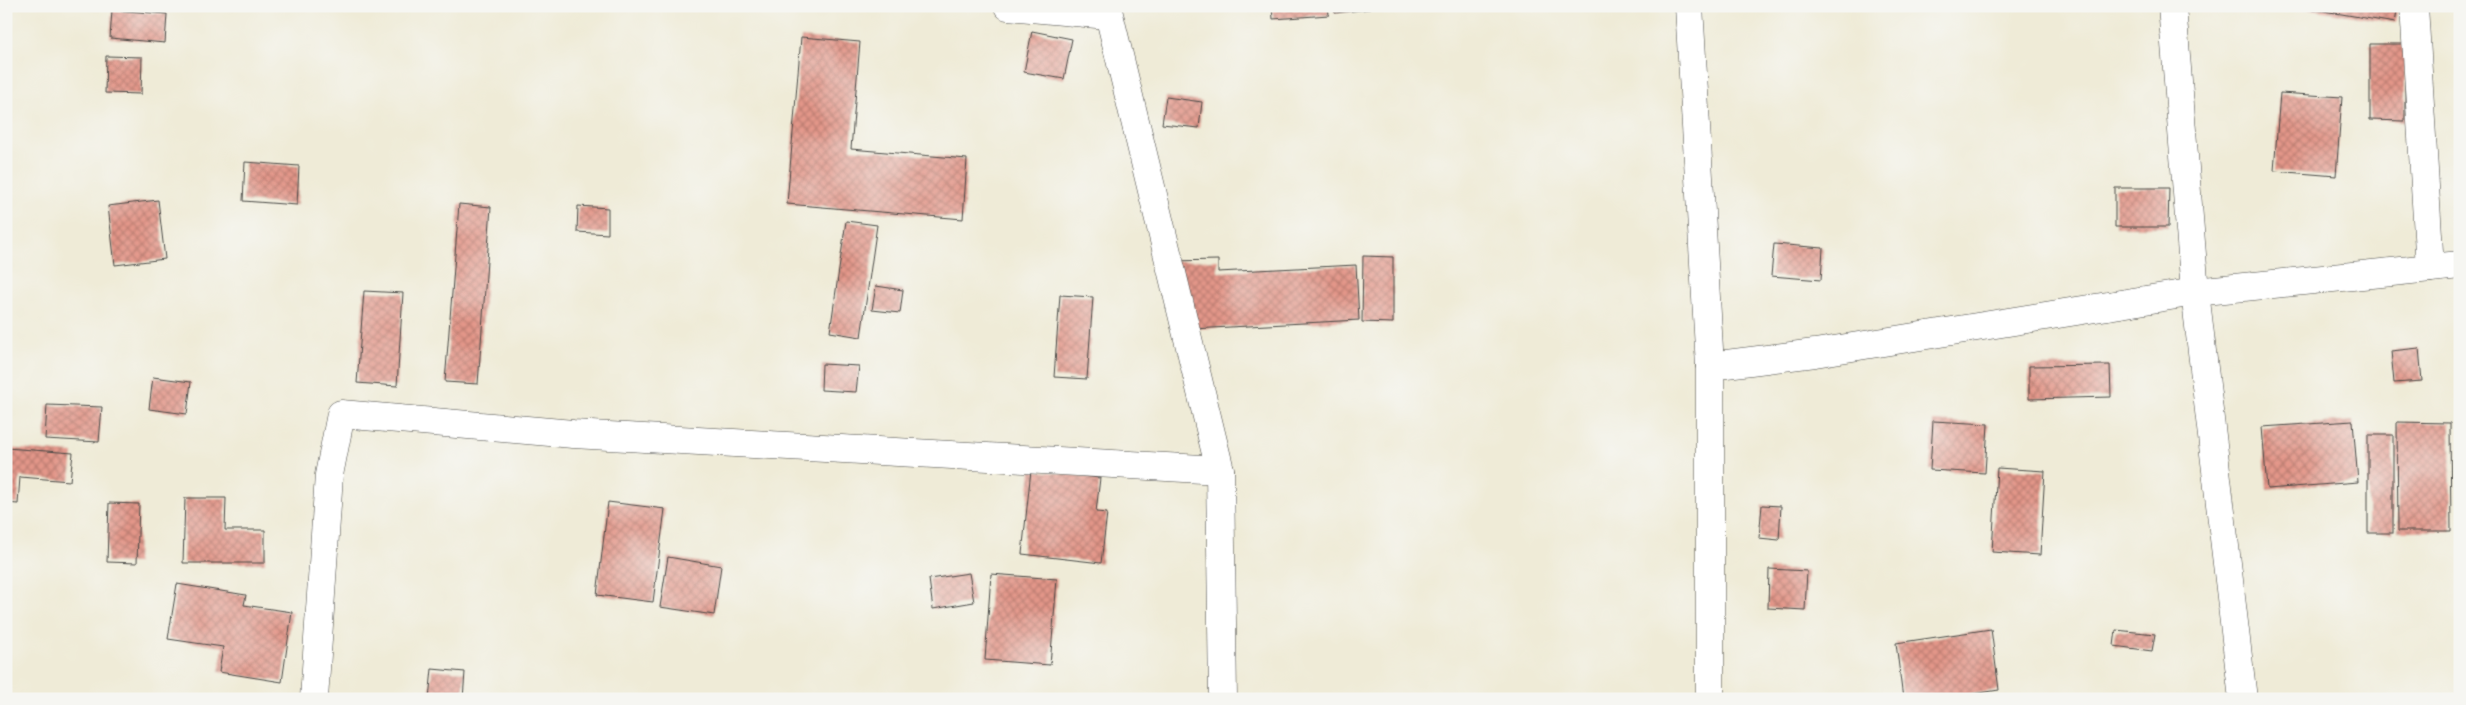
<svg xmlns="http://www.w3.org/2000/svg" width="2466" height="705" viewBox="0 0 2466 705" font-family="Caveat,sans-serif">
	<defs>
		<pattern id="building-cross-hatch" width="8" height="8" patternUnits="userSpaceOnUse" patternTransform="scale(1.25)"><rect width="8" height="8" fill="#e39689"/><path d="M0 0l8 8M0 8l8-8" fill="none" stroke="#b87b70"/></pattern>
	</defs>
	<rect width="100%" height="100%" fill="#f6f6f2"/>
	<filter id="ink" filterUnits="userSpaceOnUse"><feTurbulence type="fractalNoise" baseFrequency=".02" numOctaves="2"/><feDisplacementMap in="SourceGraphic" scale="10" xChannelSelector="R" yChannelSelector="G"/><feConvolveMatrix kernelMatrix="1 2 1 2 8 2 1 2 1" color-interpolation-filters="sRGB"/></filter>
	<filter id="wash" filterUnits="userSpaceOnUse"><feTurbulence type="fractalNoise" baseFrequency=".0096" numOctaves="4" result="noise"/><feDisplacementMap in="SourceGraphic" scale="20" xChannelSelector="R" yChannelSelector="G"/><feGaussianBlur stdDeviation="1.12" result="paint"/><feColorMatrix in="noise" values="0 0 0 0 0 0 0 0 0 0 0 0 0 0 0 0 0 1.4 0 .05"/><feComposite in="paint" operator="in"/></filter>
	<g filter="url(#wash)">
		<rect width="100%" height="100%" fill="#efebd7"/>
		<g id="blocks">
			<g fill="url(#building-cross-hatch)">
				<polygon points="1272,6 1328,6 1329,15 1273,19"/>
				<polygon points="1334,6 1370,6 1370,9 1335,13"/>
				<polygon points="2294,6 2398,6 2395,23"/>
				<polygon points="112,10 167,14 165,43 110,38"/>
				<polygon points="1032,31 1072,39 1064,79 1024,72"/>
				<polygon points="801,37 860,42 851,149 967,159 963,219 787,204"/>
				<polygon points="2370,44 2405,44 2405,121 2370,120"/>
				<polygon points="106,56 142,57 141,94 105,93"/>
				<polygon points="2280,93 2342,97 2336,176 2274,171"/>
				<polygon points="1166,97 1202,102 1199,128 1162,124"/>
				<polygon points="245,162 299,166 297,205 243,201"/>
				<polygon points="2115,188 2169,188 2168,227 2115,227"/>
				<polygon points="158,200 165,259 115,265 108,206"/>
				<polygon points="459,204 491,207 478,384 445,382"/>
				<polygon points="578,206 608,208 608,234 577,232"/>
				<polygon points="846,221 877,225 861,337 830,332"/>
				<polygon points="1774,244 1823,248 1821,280 1771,276"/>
				<polygon points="1363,256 1393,257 1393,323 1362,322"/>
				<polygon points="1218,260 1218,272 1356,265 1359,320 1175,330 1172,261"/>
				<polygon points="876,286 903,290 900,313 872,310"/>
				<polygon points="364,291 403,293 397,386 357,383"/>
				<polygon points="1060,295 1093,297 1087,379 1054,377"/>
				<polygon points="2419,348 2422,381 2394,383 2391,351"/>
				<polygon points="822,364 859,366 856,392 821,390"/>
				<polygon points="2110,365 2111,397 2029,399 2029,366"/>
				<polygon points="153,377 191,382 187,414 149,409"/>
				<polygon points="47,405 102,407 99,442 45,439"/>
				<polygon points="1933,421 1988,424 1985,473 1930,470"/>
				<polygon points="2353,421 2358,482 2267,489 2262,427"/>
				<polygon points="2397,422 2450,423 2451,531 2398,531"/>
				<rect x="2368" y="435" width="25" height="98"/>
				<polygon points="6,448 73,453 70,481 20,477 18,504 6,503"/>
				<polygon points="1997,468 2045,471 2040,555 1992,552"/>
				<polygon points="1031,470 1100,478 1096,512 1107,513 1101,563 1022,554"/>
				<polygon points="185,498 226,498 225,530 265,530 265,563 183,563"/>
				<polygon points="608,502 665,509 653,602 597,595"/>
				<polygon points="109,503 139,504 137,563 107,562"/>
				<polygon points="1762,505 1781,506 1779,540 1759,538"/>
				<polygon points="668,557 721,566 714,615 660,607"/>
				<polygon points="1769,569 1807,571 1805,610 1768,608"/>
				<polygon points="969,573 974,602 933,609 929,579"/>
				<polygon points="991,574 1057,579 1050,665 985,660"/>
				<polygon points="177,584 246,595 244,605 292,612 282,682 219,672 223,647 168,639"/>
				<polygon points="1991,629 1999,690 1941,699 1903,699 1896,643"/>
				<polygon points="2116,630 2155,634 2152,651 2114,646"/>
				<polygon points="432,669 465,672 463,699 429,699"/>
			</g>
		</g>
	</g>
	<g filter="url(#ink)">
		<use href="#blocks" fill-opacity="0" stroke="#484845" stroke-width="1"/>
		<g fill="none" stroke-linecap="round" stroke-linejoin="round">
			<defs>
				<g id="street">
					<polyline points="1008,6 1108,15"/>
					<polyline points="1107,6 1220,470 1223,699"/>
					<polyline points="1689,6 1710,366 1710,699"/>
					<polyline points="2172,6 2195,292 2243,699"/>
					<polyline points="2414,6 2430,268"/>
					<polyline points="1710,366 1815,353 2195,292 2460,265"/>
					<polyline points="314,699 329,475 341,414 573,434 1220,470"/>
				</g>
			</defs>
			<use href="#street" stroke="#484845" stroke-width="29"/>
			<use href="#street" stroke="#fff" stroke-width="28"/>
		</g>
	</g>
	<rect width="2466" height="705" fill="none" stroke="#f6f6f2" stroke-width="25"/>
</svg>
